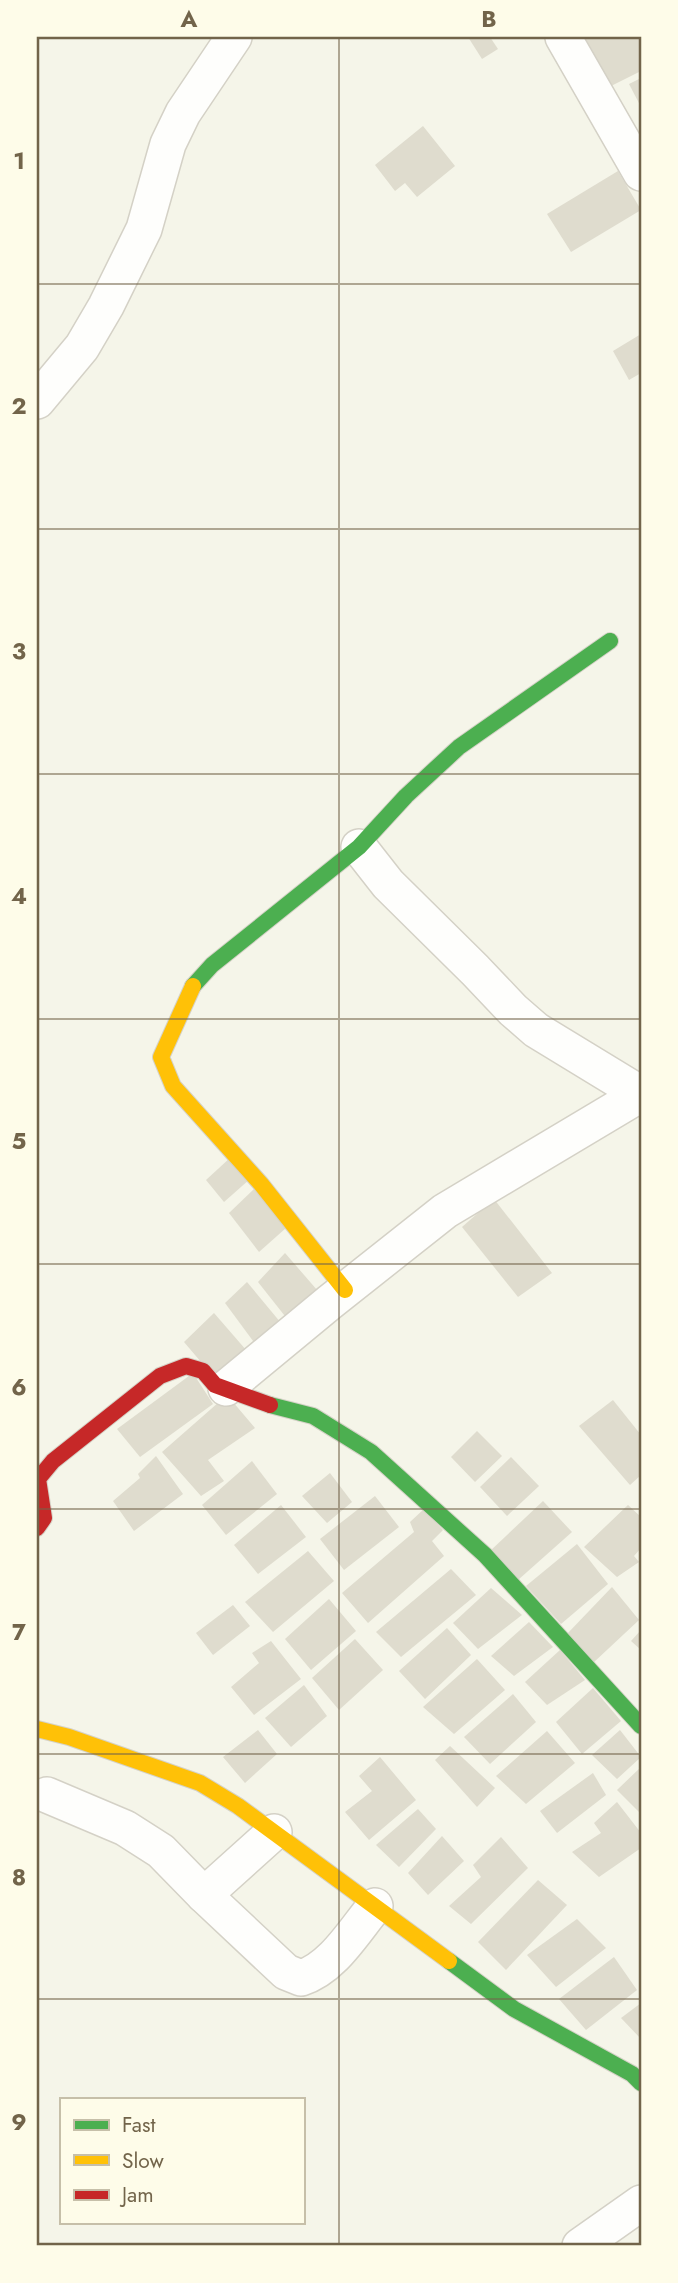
<svg xmlns="http://www.w3.org/2000/svg" width="678" height="2283" viewBox="0 0 678 2283" font-family="Jost,sans-serif">
	<rect width="100%" height="100%" fill="#f5f5e9"/>
	<g fill="#dfdcce">
		<polygon points="468,37 490,37 498,49 482,59"/>
		<polygon points="583,37 641,37 641,71 609,87"/>
		<polygon points="641,78 641,107 629,84"/>
		<polygon points="423,126 455,166 417,197 405,183 395,191 375,165"/>
		<polygon points="618,171 641,210 571,252 547,214"/>
		<polygon points="641,334 641,373 629,380 613,351"/>
		<polygon points="231,1157 250,1179 224,1202 206,1180"/>
		<polygon points="254,1189 286,1228 259,1252 229,1213"/>
		<polygon points="494,1199 552,1273 518,1297 462,1227"/>
		<polygon points="285,1253 324,1298 292,1325 258,1282"/>
		<polygon points="247,1282 286,1329 259,1349 225,1303"/>
		<polygon points="214,1313 253,1358 218,1382 184,1342"/>
		<polygon points="193,1373 213,1404 140,1457 117,1429"/>
		<polygon points="227,1395 255,1428 208,1460 224,1481 201,1496 162,1452"/>
		<polygon points="613,1400 641,1435 641,1475 630,1485 579,1426"/>
		<polygon points="477,1431 502,1456 475,1482 451,1457"/>
		<polygon points="156,1456 183,1494 134,1531 113,1501 140,1478 138,1474"/>
		<polygon points="511,1457 539,1486 507,1516 480,1487"/>
		<polygon points="252,1461 277,1494 226,1535 202,1505"/>
		<polygon points="330,1473 352,1502 327,1523 302,1496"/>
		<polygon points="375,1496 399,1527 344,1570 320,1539"/>
		<polygon points="543,1501 572,1532 518,1580 489,1552"/>
		<polygon points="281,1505 306,1537 258,1574 234,1545"/>
		<polygon points="628,1505 641,1517 641,1548 634,1556 639,1562 617,1577 584,1547"/>
		<polygon points="424,1509 443,1530 432,1541 444,1556 368,1623 342,1593 414,1532 410,1522"/>
		<polygon points="577,1544 608,1584 561,1624 526,1586"/>
		<polygon points="308,1551 334,1581 273,1632 245,1602"/>
		<polygon points="451,1569 476,1595 401,1657 376,1632"/>
		<polygon points="612,1587 639,1620 593,1663 567,1634"/>
		<polygon points="491,1588 522,1615 478,1649 453,1623"/>
		<polygon points="329,1599 356,1631 311,1670 285,1639"/>
		<polygon points="233,1605 250,1626 213,1655 196,1633"/>
		<polygon points="529,1622 553,1647 514,1676 491,1656"/>
		<polygon points="447,1628 471,1655 425,1699 399,1671"/>
		<polygon points="641,1630 641,1650 631,1641"/>
		<polygon points="355,1639 383,1670 339,1710 312,1678"/>
		<polygon points="271,1641 301,1679 254,1715 231,1687 259,1663 252,1653"/>
		<polygon points="560,1650 585,1680 547,1705 525,1682"/>
		<polygon points="477,1659 505,1690 454,1734 423,1707"/>
		<polygon points="304,1685 327,1716 291,1747 265,1718"/>
		<polygon points="593,1688 621,1721 582,1754 556,1722"/>
		<polygon points="513,1694 536,1722 490,1764 464,1737"/>
		<polygon points="258,1730 277,1754 245,1783 223,1757"/>
		<polygon points="620,1730 641,1757 617,1779 592,1755"/>
		<polygon points="547,1731 575,1763 526,1804 496,1776"/>
		<polygon points="450,1746 495,1788 477,1807 435,1760"/>
		<polygon points="380,1757 416,1800 369,1840 345,1812 372,1791 359,1776"/>
		<polygon points="641,1767 641,1814 617,1790"/>
		<polygon points="593,1773 606,1795 557,1833 540,1811"/>
		<polygon points="617,1802 641,1833 641,1848 599,1877 572,1852 601,1833 594,1823"/>
		<polygon points="418,1809 436,1829 399,1867 376,1845"/>
		<polygon points="442,1836 464,1861 428,1895 408,1873"/>
		<polygon points="501,1837 528,1868 471,1924 449,1906 481,1877 473,1865"/>
		<polygon points="538,1880 567,1905 506,1970 478,1942"/>
		<polygon points="577,1919 606,1948 556,1987 527,1955"/>
		<polygon points="614,1957 637,1990 586,2030 559,1999"/>
		<polygon points="641,2003 641,2039 621,2018"/>
	</g>
	<g fill="none" stroke-linecap="round" stroke-linejoin="round">
		<defs>
			<g id="street">
				<polyline points="563,37 641,173"/>
				<polyline points="37,401 82,347 106,306 144,229 168,144 183,113 234,37"/>
				<polyline points="359,847 388,884 475,970 513,1010 536,1030 641,1094"/>
				<polyline points="226,1388 330,1302 445,1211 641,1094"/>
				<path d="M47 1795 125 1828 161 1851 204 1895 286 1972 301 1978C333 1968 354 1931 375 1906"/>
				<polyline points="204,1895 274,1832"/>
				<polyline points="580,2246 641,2203"/>
			</g>
			<g id="fast">
				<polyline points="193,986 212,965 359,847 406,796 459,747 610,641"/>
				<polyline points="270,1405 313,1416 371,1452 485,1555 641,1726"/>
				<polyline points="449,1961 514,2009 632,2074 641,2083"/>
			</g>
			<g id="slow">
				<polyline points="193,986 161,1057 173,1086 261,1184 345,1290"/>
				<polyline points="37,1729 69,1737 200,1783 238,1806 449,1961"/>
			</g>
			<polyline id="jam" points="37,1528 44,1518 38,1479 53,1461 160,1376 186,1366 203,1371 215,1385 270,1405"/>
		</defs>
		<use href="#street" stroke="#d4d1c6" stroke-width="38"/>
		<use href="#fast" stroke="#d5d2c7" stroke-width="18"/>
		<use href="#slow" stroke="#d5d2c7" stroke-width="18"/>
		<use href="#jam" stroke="#d5d2c7" stroke-width="18"/>
		<use href="#street" stroke="#fefefc" stroke-width="35"/>
		<use href="#fast" stroke="#4caf50" stroke-width="16"/>
		<use href="#slow" stroke="#ffc107" stroke-width="16"/>
		<use href="#jam" stroke="#c62828" stroke-width="16"/>
	</g>
	<path fill="none" stroke="#72644a" stroke-width="2" stroke-opacity="0.55" d="M339 37V2246M37 284H641M37 529H641M37 774H641M37 1019H641M37 1264H641M37 1509H641M37 1754H641M37 1999H641"/>
	<rect width="678" height="2283" fill="none" stroke="#fefce9" stroke-width="77"/>
	<rect x="60" y="2098" width="245" height="126" fill="#fefce9" stroke="#c6bfa9" stroke-width="2"/>
	<rect x="74" y="2120" width="35" height="10" fill="#4caf50" stroke="#c6bfa9" stroke-width="2"/>
	<text x="122" y="2132" font-size="21" fill="#72644a">Fast</text>
	<rect x="74" y="2155" width="35" height="10" fill="#ffc107" stroke="#c6bfa9" stroke-width="2"/>
	<text x="122" y="2168" font-size="21" fill="#72644a">Slow</text>
	<rect x="74" y="2190" width="35" height="10" fill="#c62828" stroke="#c6bfa9" stroke-width="2"/>
	<text x="122" y="2202" font-size="21" fill="#72644a">Jam</text>
	<rect x="38" y="38" width="602" height="2206" fill="none" stroke="#72644a" stroke-width="2.5"/>
	<g font-size="23" text-anchor="middle" font-weight="bold" fill="#72644a">
		<text x="189" y="27">A</text>
		<text x="489" y="27">B</text>
		<text x="19" y="169">1</text>
		<text x="19" y="414">2</text>
		<text x="19" y="659">3</text>
		<text x="19" y="904">4</text>
		<text x="19" y="1149">5</text>
		<text x="19" y="1395">6</text>
		<text x="19" y="1640">7</text>
		<text x="19" y="1885">8</text>
		<text x="19" y="2130">9</text>
	</g>
</svg>
